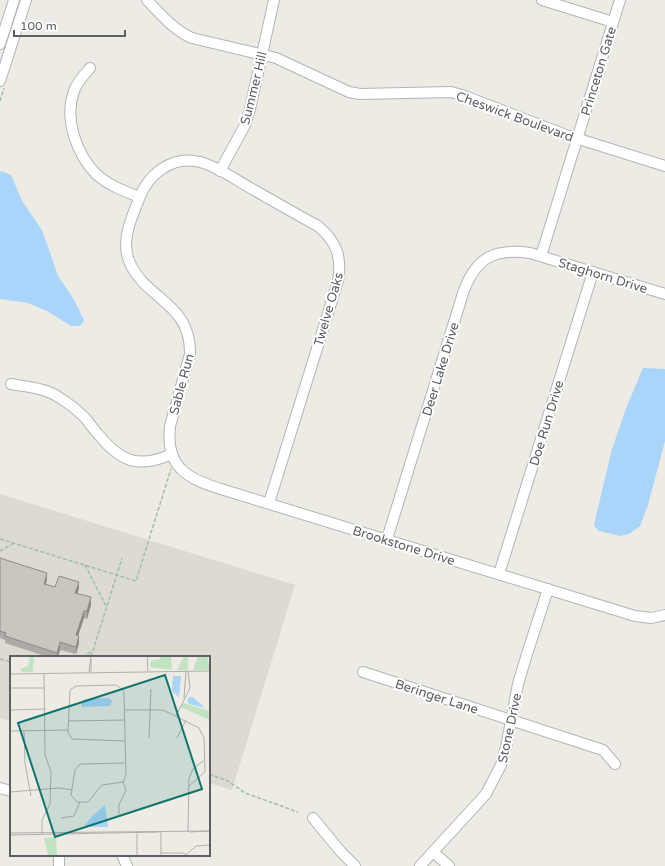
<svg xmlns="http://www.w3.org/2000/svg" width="665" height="866" viewBox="0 0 665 866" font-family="'Varela Round',sans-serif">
	<rect width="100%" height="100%" fill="#edebe4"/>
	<polygon fill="#dddad2" points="0,494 295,585 232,790 209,783 209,657 11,657 11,722 0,718"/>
	<g fill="#a8d5f9">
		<polygon points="1,171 11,175 22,201 42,230 58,276 73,298 84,320 82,324 78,326 71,326 47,311 28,303 0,299 0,174"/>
		<polygon points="643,368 665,369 665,441 648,505 640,526 629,534 620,536 599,531 594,526 595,520 612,449 627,406"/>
	</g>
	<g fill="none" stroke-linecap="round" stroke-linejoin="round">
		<defs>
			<g id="minor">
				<path d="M147 0C160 14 174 30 192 38L276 58 349 92 360 94 451 92 462 95 566 135 665 166"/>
				<polyline points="542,0 613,22"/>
				<polyline points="0,44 14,0"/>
				<path d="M90 68C84 75 77 82 74 91 64 119 76 153 96 174 108 185 124 191 139 197"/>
				<polyline points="0,81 26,0"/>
				<polyline points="220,171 245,125 250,109 274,0"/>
				<polyline points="541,256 620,0"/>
				<path d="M11 384C27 387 46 388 60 398 68 403 76 409 82 415 88 420 92 428 98 434 121 462 138 469 172 454"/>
				<path d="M269 503 338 281C342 257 337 242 318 226 296 214 275 202 254 190 237 181 219 167 200 162 172 155 148 174 139 199 131 219 121 240 129 261 145 300 191 302 190 354L170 426C165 469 189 479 224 490L635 616 651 618 665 615"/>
				<path d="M387 539 464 290C477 257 495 248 530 253L665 294"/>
				<polyline points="499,574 593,272"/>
				<polyline points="363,672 603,750 615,764"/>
				<polyline points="0,788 11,791"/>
				<polyline points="313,818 341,852 355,866"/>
				<polyline points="433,852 449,866"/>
				<polyline points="59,855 59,866"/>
				<polyline points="122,855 127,866"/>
				<polyline points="420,866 486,794 501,765 506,747 518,684 527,654 548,589"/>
			</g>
		</defs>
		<use href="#minor" stroke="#b1b4b8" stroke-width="12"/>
		<g stroke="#9ac1a5" stroke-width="1.5" stroke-dasharray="4 2" stroke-linecap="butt">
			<polyline points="0,101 4,88"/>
			<polyline points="0,539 136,581 171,469"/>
			<polyline points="0,551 14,543"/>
			<polyline points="85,565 106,606"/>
			<polyline points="82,657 91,652"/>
			<polyline points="91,657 122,558"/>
			<polyline points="0,659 11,662"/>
			<polyline points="209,774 228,781 245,793 298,812"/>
		</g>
		<use href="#minor" stroke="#fff" stroke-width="10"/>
	</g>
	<polygon fill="#adaaa5" points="0,558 47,580 46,584 55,587 79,589 77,593 91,605 87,619 84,618 78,636 79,643 76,654 60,650 58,657 48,657 5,643 5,640 0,638"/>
	<g fill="#8d8b86">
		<polygon points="47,573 47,580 44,591 44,584"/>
		<polygon points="79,582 79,589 75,600 75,593"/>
		<polygon points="91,597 91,605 87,619 87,611"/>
		<polygon points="84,611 84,618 76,642 76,635"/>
		<polygon points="79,636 79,643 76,654 76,647"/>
		<polygon points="60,642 60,650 58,657 57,657 57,653"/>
	</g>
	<polygon fill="#c9c6c0" stroke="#8d8b86" points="0,558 47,573 44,584 55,587 59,576 79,582 75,593 91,597 87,611 84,611 76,635 79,636 76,647 60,642 57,653 5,636 6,633 0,631"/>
	<g text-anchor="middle" stroke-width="4" stroke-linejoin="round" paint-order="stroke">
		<g font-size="13" fill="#5c5f63" stroke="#fff">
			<text transform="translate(598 71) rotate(-73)" y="5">Princeton Gate</text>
			<text transform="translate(253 88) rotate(-76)" y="5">Summer Hill</text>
			<text transform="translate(515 116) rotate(20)" y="5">Cheswick Boulevard</text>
			<text transform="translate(603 275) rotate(17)" y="5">Staghorn Drive</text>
			<text transform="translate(328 309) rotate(-74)" y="5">Twelve Oaks</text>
			<text transform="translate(440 369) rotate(-73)" y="5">Deer Lake Drive</text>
			<text transform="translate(181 384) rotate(-75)" y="5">Sable Run</text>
			<text transform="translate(546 423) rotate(-73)" y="5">Doe Run Drive</text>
			<text transform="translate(404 545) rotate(17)" y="5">Brookstone Drive</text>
			<text transform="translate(437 696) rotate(18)" y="5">Beringer Lane</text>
			<text transform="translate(509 728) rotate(-78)" y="5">Stone Drive</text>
		</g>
	</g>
	<g transform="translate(10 656)">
		<rect width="200" height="200" fill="#edebe4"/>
		<path d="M20 0H24L23 16H12L10 13 18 10ZM150 0H161L162 14 140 11 141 5 150 3ZM174 0H178V14H167ZM188 0H197L200 14H183ZM173 47 200 55V64L171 51ZM46 181 47 200H38L34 182Z" fill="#c2e3c2"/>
		<path d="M163 20H171L169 41 162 35ZM179 41H183L195 52 179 48 177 45ZM99 42 102 45 100 50 72 51 71 47 75 43ZM95 149 98 171H74L81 161Z" fill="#a8d5f9"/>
		<path fill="none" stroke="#afafac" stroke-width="1" d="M137 0 138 15M81 3V16M79 16 81 0M0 18 200 15M0 32H35M174 42 176 15M0 54 36 53M115 54H153L189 72 194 82 195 116 179 130M166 60 180 32 178 15M58 65 115 64M0 75 58 74M14 75 15 107 21 140M139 82 141 33M167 82 176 64M113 126 116 119 114 38 113 34 106 29 66 30 60 34 58 76 62 83 115 85M113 126 92 129 78 146H67L61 139 65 114 70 108 116 107M0 136 49 132 62 134M109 158V149L116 134 113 126M51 162 64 160 70 146M127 176V200M151 176V200M178 176 179 122 183 113 193 105M180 176 199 175M0 177 200 175M0 179 149 176M32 179V164L40 148 41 116 35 99 34 17M151 197H173L179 200M177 198 186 190 200 189"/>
		<path fill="#0f766e" fill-opacity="0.15" stroke="#0f766e" stroke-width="2" d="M155 19 192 133 45 181 8 67Z"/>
		<rect width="200" height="200" fill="none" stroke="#5c5f63" stroke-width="2"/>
	</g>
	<path d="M14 30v6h111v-6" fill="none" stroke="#5c5f63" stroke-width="2"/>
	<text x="20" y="30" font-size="12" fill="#5c5f63" stroke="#ffffff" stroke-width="3" paint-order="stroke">100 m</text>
</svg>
